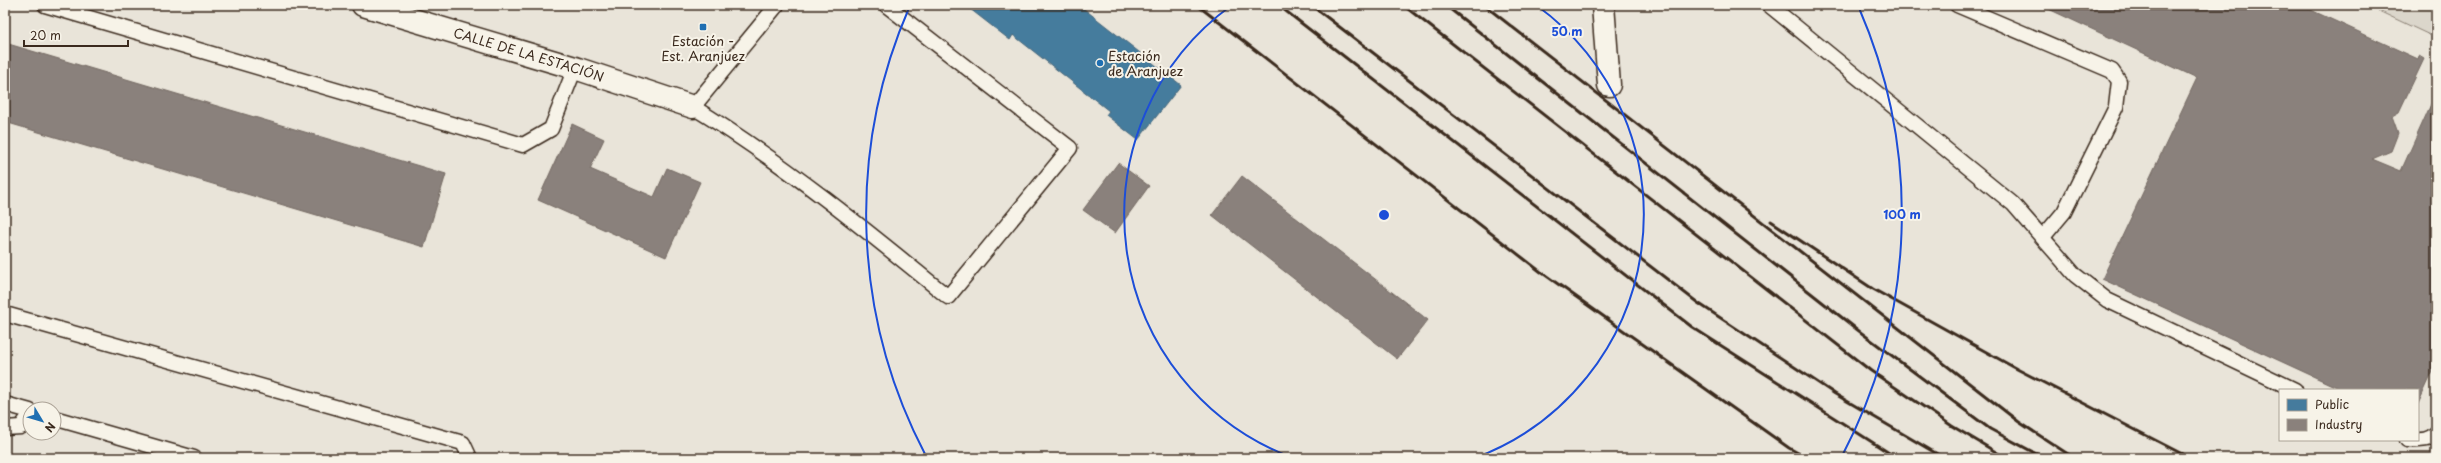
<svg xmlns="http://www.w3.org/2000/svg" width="2441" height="463" viewBox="0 0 2441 463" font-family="'Playpen Sans',sans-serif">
	<rect width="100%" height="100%" fill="#f7f3e8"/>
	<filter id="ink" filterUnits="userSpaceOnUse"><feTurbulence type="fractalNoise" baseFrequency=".025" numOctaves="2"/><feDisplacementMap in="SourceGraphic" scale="8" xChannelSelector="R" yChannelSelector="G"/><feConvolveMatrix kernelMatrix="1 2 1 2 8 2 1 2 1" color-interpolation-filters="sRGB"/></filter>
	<g filter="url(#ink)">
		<path fill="#e9e4d9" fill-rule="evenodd" d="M5 5H2366L2436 38V458H5ZM2280 390H2418V440H2280ZM30 409H54V433H30Z"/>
		<polygon fill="#dbd6cb" stroke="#8b8074" points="2366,5 2436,5 2436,38"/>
		<polygon fill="#457b9d" stroke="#426377" points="965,5 1079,5 1181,85 1138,140 1106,115 1109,111 1013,35 1010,40"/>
		<g fill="#8a817c" stroke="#726760">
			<polygon points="2040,5 2300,5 2418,59 2419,56 2424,59 2399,112 2392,116 2398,133 2391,151 2372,159 2401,171 2436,93 2436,365 2418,404 2418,390 2343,390 2102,279 2197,78"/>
			<polygon points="5,43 446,174 424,247 5,122"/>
			<polygon points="572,124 604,139 590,169 654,197 667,168 700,182 666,257 538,200"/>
			<polygon points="1118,163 1149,186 1115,233 1083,210"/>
			<polygon points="1242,176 1428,320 1397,359 1212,215"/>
		</g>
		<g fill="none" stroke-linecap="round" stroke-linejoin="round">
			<defs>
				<g id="lane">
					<polyline points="45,5 523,145 551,129 575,68"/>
					<path d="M777 5 693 107C784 163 866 230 948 297L1070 148 886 5"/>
					<polyline points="1769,5 2013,204 2075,275 2107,300 2295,390"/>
					<polyline points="1957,5 2112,71 2119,81 2116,107 2064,212 2043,237"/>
					<polyline points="5,314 463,443 470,458"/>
					<polyline points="5,404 30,411"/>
					<polyline points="54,418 194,458"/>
					<polyline points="5,428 21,427 30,415"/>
					<path d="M2407 440C2417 440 2429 442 2436 433"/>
				</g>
				<g id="street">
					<path id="s1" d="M363 5 575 68 693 107"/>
					<polyline points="1603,5 1609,85"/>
				</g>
			</defs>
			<use href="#lane" stroke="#3b2a1e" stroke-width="17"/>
			<use href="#street" stroke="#3b2a1e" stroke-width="25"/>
			<use href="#lane" stroke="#f7f3e8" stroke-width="14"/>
			<use href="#street" stroke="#f7f3e8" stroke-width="22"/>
			<g stroke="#3b2a1e" stroke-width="3">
				<polyline points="1197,5 1541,272 1789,448 1807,458"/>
				<polyline points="1278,5 1692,327 1897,458"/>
				<polyline points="1311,5 1698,303 1835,394 1944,458"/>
				<polyline points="1403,5 1871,371 1952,426 2006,458"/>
				<polyline points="1445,5 1859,331 1990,429 2044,458"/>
				<polyline points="1484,5 2019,422 2074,458"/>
				<polyline points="1771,221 1873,289 2017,369 2190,458"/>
			</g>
		</g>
	</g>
	<g fill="none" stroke="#1d4ed8" stroke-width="2">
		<path d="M1293 458A259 259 0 0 1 1232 5M1536 5A259 259 0 0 1 1475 458"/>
		<path d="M925 454A518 518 0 0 1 909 8M1859 8A518 518 0 0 1 1843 454"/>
	</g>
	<g fill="#1f6fb2" stroke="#f7f3e8" stroke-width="1.5">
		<rect x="699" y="23" width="8" height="8" rx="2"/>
		<circle cx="1100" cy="63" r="4"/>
	</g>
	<g text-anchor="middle" stroke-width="4" stroke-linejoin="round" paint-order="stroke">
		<g font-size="13" fill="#3b2a1e" stroke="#f7f3e8">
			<text x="703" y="46">Estación -<tspan x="703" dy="15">Est. Aranjuez</tspan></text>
			<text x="1108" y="61" text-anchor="start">Estación<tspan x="1108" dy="15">de Aranjuez</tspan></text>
		</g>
		<g font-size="13" fill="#3b2a1e" stroke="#f7f3e8">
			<text dy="5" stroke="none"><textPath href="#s1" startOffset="173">CALLE DE LA ESTACIÓN</textPath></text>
		</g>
	</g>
	<circle cx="1384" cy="215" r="6" fill="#1d4ed8" stroke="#f7f3e8" stroke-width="2"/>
	<g font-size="12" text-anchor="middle" font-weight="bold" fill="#1d4ed8" stroke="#f7f3e8" stroke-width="4" stroke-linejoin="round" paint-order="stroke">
		<text x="1567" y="36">50 m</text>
		<text x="1902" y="219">100 m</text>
	</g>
	<rect width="2441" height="463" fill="none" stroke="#f7f3e8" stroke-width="20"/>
	<rect x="10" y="10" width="2421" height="443" fill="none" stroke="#3b2a1e" stroke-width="1.5" filter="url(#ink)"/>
	<rect x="2279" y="389" width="140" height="52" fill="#f7f3e8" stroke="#aca397"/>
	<rect x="2287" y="399" width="20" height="12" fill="#457b9d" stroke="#aca397"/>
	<text x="2315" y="409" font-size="12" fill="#3b2a1e">Public</text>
	<rect x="2287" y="419" width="20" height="12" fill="#8a817c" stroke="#aca397"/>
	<text x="2315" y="429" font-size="12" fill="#3b2a1e">Industry</text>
	<g transform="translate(42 421) rotate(128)"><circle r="19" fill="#f7f3e8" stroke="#aca397"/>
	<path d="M0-3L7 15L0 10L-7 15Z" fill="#1f6fb2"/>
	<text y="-6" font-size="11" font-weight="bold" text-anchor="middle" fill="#3b2a1e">N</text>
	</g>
	<path d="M24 40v6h104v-6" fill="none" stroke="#3b2a1e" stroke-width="2"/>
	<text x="30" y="40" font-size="12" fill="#3b2a1e" stroke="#f7f3e8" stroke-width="3" paint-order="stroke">20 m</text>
</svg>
